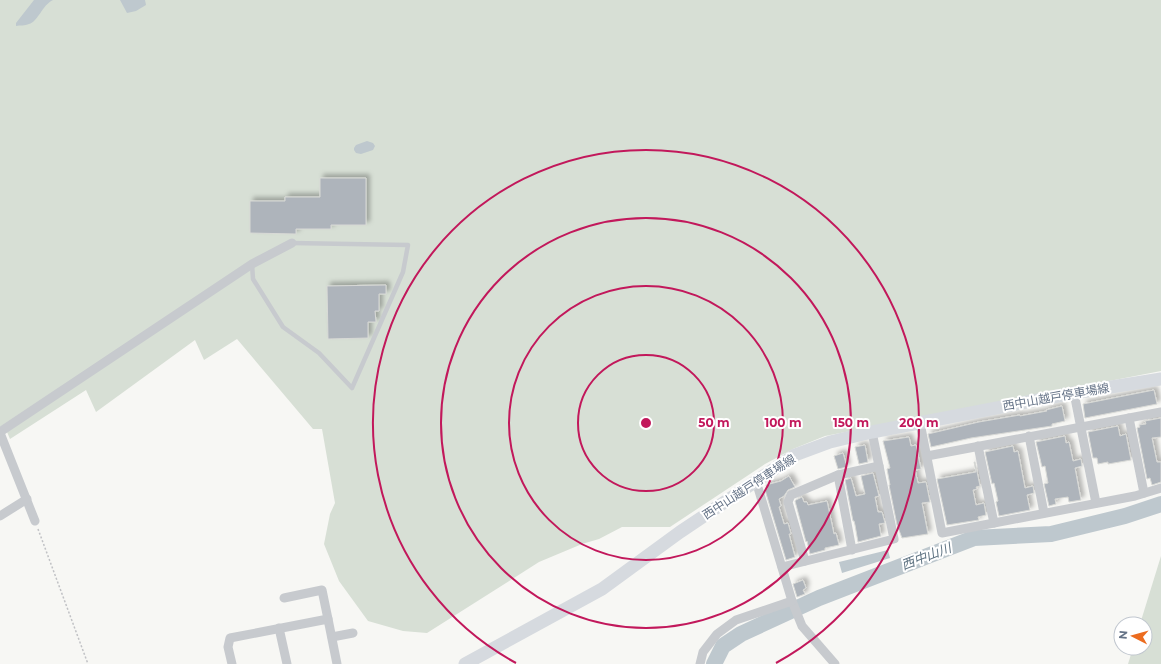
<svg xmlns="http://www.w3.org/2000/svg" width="1161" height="664" viewBox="0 0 1161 664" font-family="Montserrat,'Noto Sans JP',sans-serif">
	<defs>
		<filter id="shadow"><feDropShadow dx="3.5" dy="-3.5" stdDeviation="2" flood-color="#0004"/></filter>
	</defs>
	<rect width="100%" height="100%" fill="#f7f7f4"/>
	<g fill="#d7dfd5">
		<polygon points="0,0 1161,0 1161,371 825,436 793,449 765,464 670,527 622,527 599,539 582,544 539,562 427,633 403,631 368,621 339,581 324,544 330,514 335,503 322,429 313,429 237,339 204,360 195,340 96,412 86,390 10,439 4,425 0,427"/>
		<polygon points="1161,556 1161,664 1128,664 1133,648 1145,648 1145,624 1140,624"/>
	</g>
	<g fill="#bec8ce">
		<path d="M34 0H53C42 5 38 22 29 24 25 26 20 25 16 26V23Z"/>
		<polygon points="120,0 145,0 146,5 136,11 127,13"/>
		<polygon points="367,141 373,143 375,146 373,150 361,154 356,153 354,150 354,148 356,145"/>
		<polygon points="888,550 890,558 842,573 839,562"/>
	</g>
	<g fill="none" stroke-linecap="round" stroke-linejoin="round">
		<polyline stroke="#bec8ce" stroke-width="16" points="714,664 723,646 741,634 819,598 974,538 1051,534 1125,516 1161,504"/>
	</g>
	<g fill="#aeb4bb" stroke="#d8d9d6" filter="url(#shadow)">
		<polygon points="320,178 366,178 366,225 331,225 331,229 296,229 296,234 250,233 250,201 285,201 285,197 320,197"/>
		<polygon points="386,285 386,294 379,294 379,311 375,311 376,322 368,322 368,338 328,339 327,286"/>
		<polygon points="1154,390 1157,404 1085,418 1083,404"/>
		<polygon points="1062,406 1065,421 1052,424 1052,426 971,438 931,447 928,434 979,422 1020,415 1020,416 1047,411 1046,410"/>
		<polygon points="1161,418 1161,437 1152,438 1157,462 1161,462 1161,482 1152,485 1150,478 1147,479 1137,428 1140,427 1139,425 1146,424 1145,421"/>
		<polygon points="1118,426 1120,436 1126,434 1131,460 1108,464 1108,462 1098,464 1097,458 1093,458 1088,432"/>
		<polygon points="1065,436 1066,443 1069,442 1073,461 1081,459 1082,466 1075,468 1081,500 1069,502 1068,497 1055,499 1056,504 1049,506 1044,484 1048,483 1045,466 1042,467 1036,442"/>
		<polygon points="909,437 911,446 916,445 921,469 915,470 918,483 926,482 930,502 922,503 928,534 902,538 897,525 889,485 890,485 887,469 890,468 883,441"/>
		<polygon points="865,445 868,462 859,464 855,447"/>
		<polygon points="1013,446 1014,452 1018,451 1025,488 1033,486 1034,493 1027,495 1030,510 999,516 996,502 998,501 994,483 992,484 985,452"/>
		<polygon points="843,453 847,467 838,469 834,456"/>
		<polygon points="974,462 975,462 980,486 976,487 977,489 973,490 976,505 984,503 986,515 978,517 979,520 947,525 937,479 976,472"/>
		<polygon points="873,473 879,496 875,497 878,512 882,512 885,523 879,524 881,536 858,542 855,525 854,521 853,521 845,480 851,478 856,496 865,494 861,476"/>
		<polygon points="789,476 795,487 788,490 784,496 779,499 781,506 779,507 784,524 788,523 791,534 789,534 795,557 786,560 765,490 767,489 766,485 781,481"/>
		<polygon points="802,497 804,502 807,502 808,505 827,501 834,534 836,533 839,545 825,548 825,550 810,554 807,541 806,542 795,501 796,500"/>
		<polygon points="803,580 806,588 803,590 805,594 797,597 793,584"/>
	</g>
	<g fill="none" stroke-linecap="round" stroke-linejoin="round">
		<polyline stroke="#c1c2c5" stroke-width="1.5" stroke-dasharray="2 2" stroke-linecap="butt" points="38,529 88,664"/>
		<polyline stroke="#c7cace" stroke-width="4.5" points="252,264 253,279 283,327 319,353 352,388 403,272 408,245 292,243"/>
		<g stroke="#c7cace" stroke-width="9">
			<polyline points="1074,393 1096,503"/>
			<polyline points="1129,418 1144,493"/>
			<polyline points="920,423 942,533 1135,496 1161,488"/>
			<polyline points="0,432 252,264 292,243"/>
			<polyline points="0,433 35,521"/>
			<polyline points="1029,436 1044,513"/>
			<polyline points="978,446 994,523"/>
			<polyline points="927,456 1161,412"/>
			<polyline points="838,475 852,550"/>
			<polyline points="756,481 792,601 802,626 835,664"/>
			<polyline points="0,516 27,499"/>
			<polyline points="805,561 788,502 791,495 838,475 879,466"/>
			<polyline points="782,567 894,539 872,432"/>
			<polyline points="284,598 322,590 328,619"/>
			<polyline points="279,628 287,664"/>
			<polyline points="332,637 353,633"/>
			<polyline points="232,664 228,647 230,638 328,619 337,664"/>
			<polyline points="700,664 703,652 717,634 736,620 792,601"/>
		</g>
		<polyline stroke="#d6dadf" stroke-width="13" points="465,664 602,589 680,532 795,455 830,442 872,432 1074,393 1161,379"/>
	</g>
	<g fill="none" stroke="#c2185b" stroke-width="2">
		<circle cx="646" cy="423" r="68"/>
		<circle cx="646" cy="423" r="137"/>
		<circle cx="646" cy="423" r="205"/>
		<path d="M516 663A273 273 0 1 1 776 663"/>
	</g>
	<g text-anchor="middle" stroke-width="4" stroke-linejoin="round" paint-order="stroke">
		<g font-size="12" fill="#657387" stroke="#fff">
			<text transform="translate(1056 397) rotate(-10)" y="4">西中山越戸停車場線</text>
			<text transform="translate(749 487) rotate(-33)" y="4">西中山越戸停車場線</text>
		</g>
		<g font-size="13" font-style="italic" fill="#607483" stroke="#fff">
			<text transform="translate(926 556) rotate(-21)" y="5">西中山川</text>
		</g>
	</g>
	<circle cx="646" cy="423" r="6" fill="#c2185b" stroke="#fff" stroke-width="2"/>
	<g font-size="12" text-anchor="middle" font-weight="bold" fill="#c2185b" stroke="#fff" stroke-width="4" stroke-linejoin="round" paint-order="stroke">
		<text x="714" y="427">50 m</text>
		<text x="783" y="427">100 m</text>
		<text x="851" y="427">150 m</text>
		<text x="919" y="427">200 m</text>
	</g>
	<g transform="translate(1133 636) rotate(276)"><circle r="19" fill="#ffffff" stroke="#c1c7cf"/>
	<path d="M0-3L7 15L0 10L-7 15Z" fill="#ec6c1f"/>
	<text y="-6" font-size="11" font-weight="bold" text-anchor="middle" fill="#657387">N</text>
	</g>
</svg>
